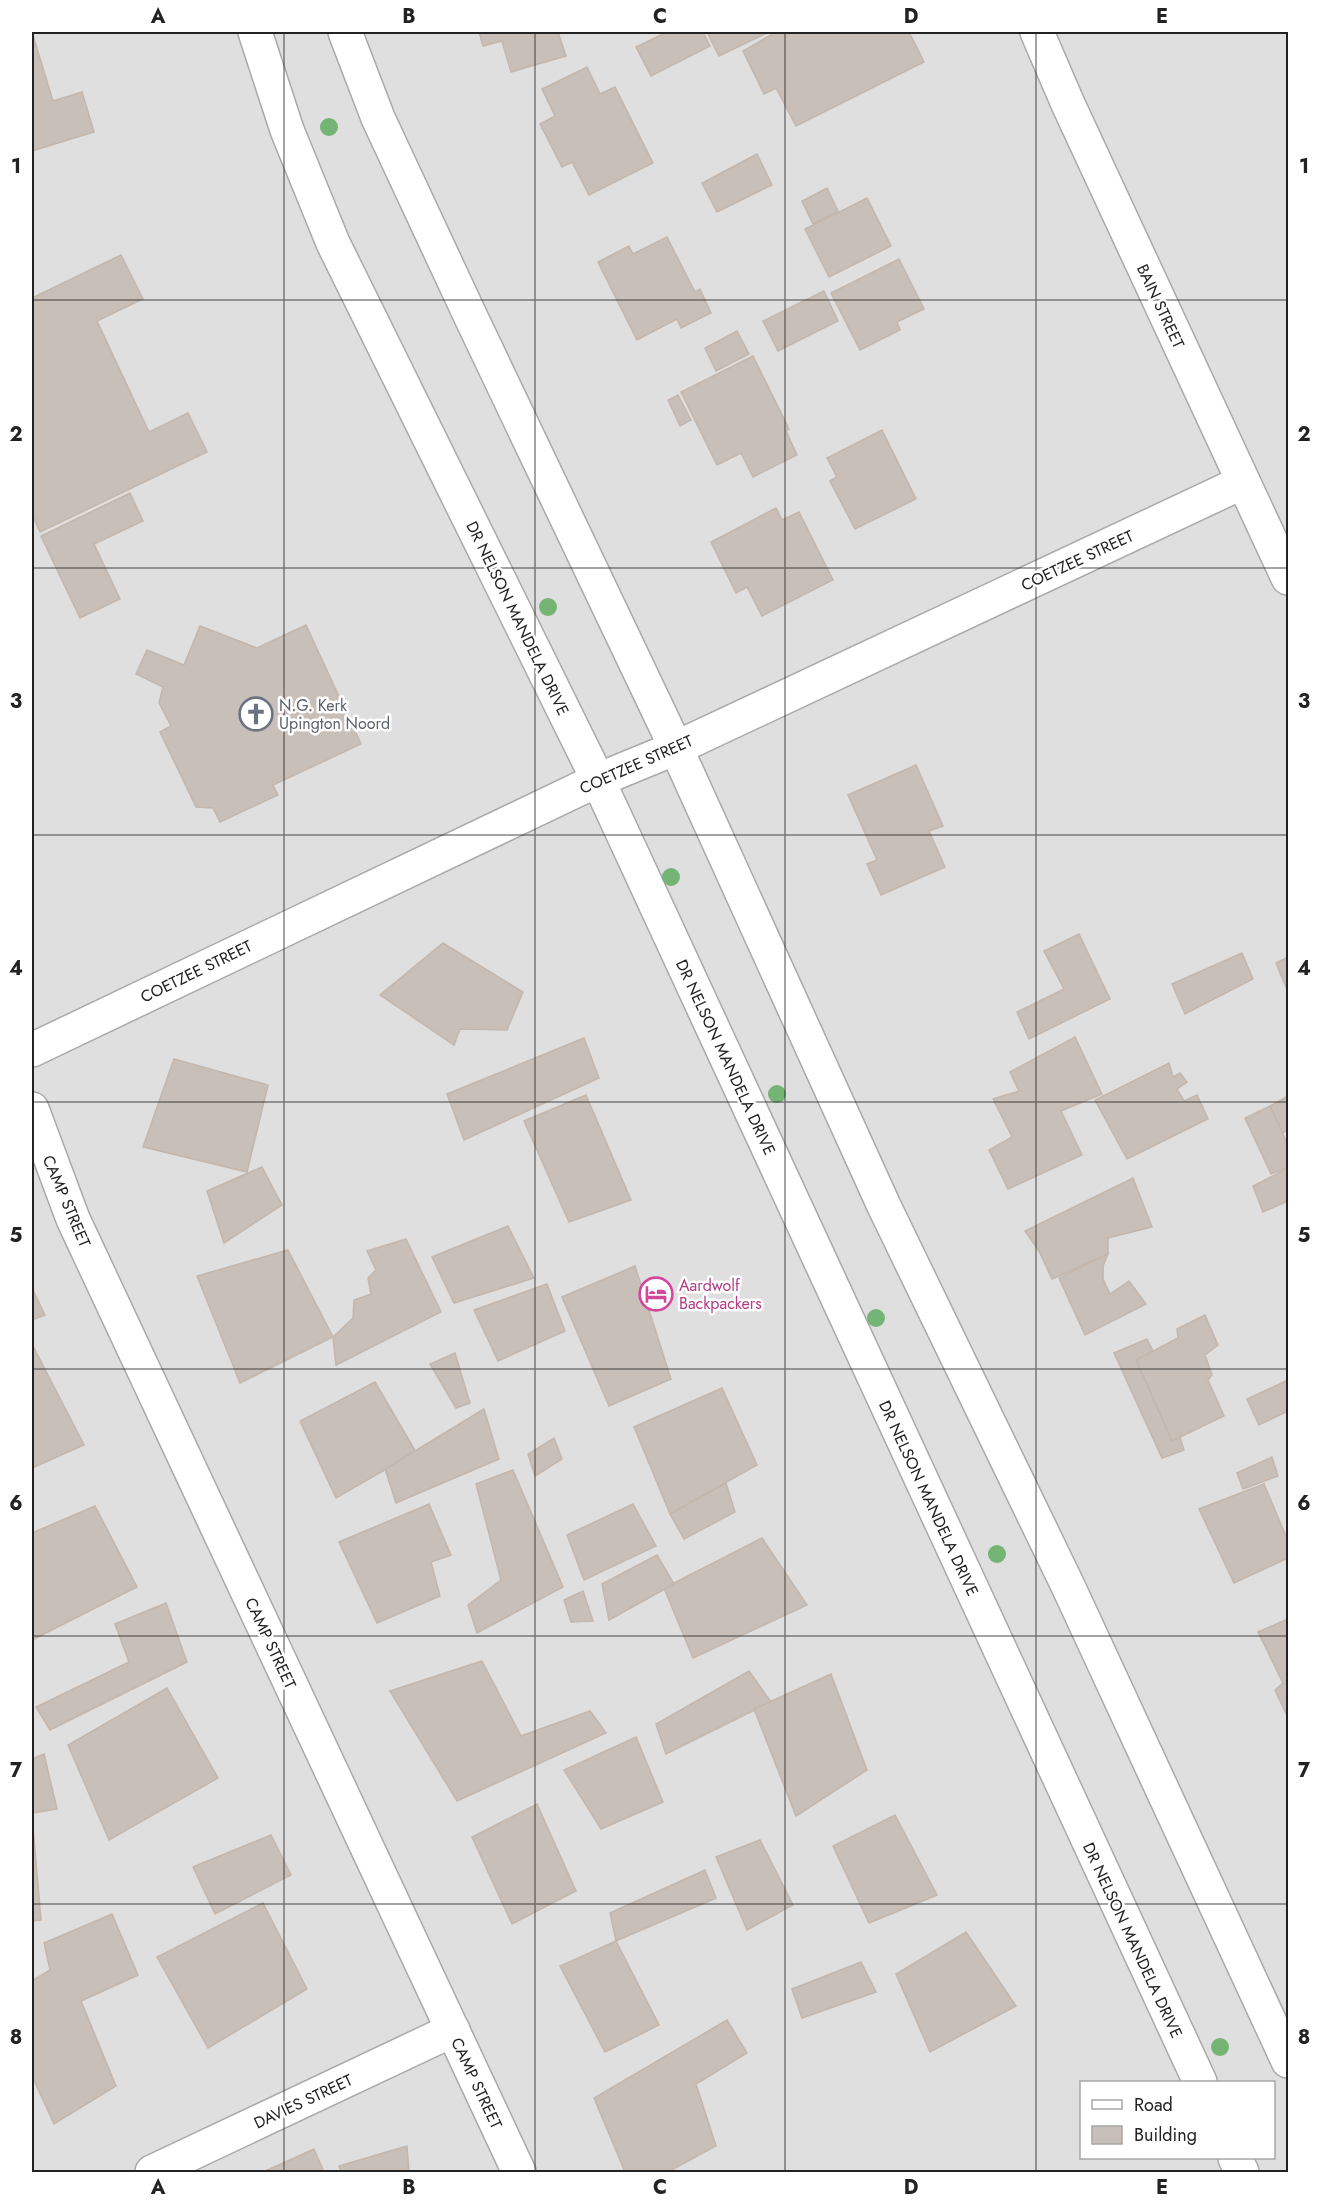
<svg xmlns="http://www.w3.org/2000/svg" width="1320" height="2204" viewBox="0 0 1320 2204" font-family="Jost,sans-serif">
	<rect width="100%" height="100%" fill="#f2efe9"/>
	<path fill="#e0dfdf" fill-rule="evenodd" d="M32 32H1288V2172H32ZM1082 2082H1274V2158H1082Z"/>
	<g fill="#c7bfb8" stroke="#c4b6ab" stroke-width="1.5">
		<polygon points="32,32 53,101 82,92 94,132 32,151"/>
		<polygon points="479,32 558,32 566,56 511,72 502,41 483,46"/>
		<polygon points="667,32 703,32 710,46 651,76 636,47"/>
		<polygon points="707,32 769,32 719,56"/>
		<polygon points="776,32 909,32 924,62 796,126 776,88 764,94 743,51"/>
		<polygon points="587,67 600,94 615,87 653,163 589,195 572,162 562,167 540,124 555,116 542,89"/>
		<polygon points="757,154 772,185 717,212 702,183"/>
		<polygon points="827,188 838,211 813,224 802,201"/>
		<polygon points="867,198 891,246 829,277 805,229"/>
		<polygon points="667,237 695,292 700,289 711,313 681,328 677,319 637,340 598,262 629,246 633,254"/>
		<polygon points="121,255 143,299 97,321 149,432 188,413 207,452 40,532 32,514 32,298"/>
		<polygon points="899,259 924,309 897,322 900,330 860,350 831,293"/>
		<polygon points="824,291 838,321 778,351 763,321"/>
		<polygon points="737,331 749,354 716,371 705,348"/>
		<polygon points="753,356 789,429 786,431 797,455 753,477 741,453 717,465 681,392"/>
		<polygon points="678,395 691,420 680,426 668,400"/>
		<polygon points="882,430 916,499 855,529 830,481 837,477 827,458"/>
		<polygon points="130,493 143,521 94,544 120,599 80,618 41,536"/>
		<polygon points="776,508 782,520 799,512 833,580 762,616 747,587 736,593 711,542"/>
		<polygon points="306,625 361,744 273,785 278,795 220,822 213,808 196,807 160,732 171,726 159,703 163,687 136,674 147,650 184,665 200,626 257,648"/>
		<polygon points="916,765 943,826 929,831 945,867 881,895 867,864 877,860 848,795"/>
		<polygon points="1079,934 1110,999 1029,1039 1017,1012 1064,989 1044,951"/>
		<polygon points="443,943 523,992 507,1030 460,1029 454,1045 380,995"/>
		<polygon points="1242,953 1253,979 1185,1014 1172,984"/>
		<polygon points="1288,957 1288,992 1276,963"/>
		<polygon points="1075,1037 1102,1094 1061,1111 1082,1155 1008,1189 989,1150 1012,1137 993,1099 1019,1091 1010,1072"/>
		<polygon points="584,1038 599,1078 464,1140 447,1094"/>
		<polygon points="174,1059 268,1085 247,1172 143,1147"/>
		<polygon points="1169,1063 1173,1077 1180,1073 1187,1082 1177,1089 1184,1101 1197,1095 1208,1119 1127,1159 1095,1100"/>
		<polygon points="586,1095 631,1200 569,1222 524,1121"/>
		<polygon points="1288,1096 1288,1130 1282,1133 1270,1106"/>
		<polygon points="1270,1106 1288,1145 1288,1167 1271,1174 1245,1118"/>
		<polygon points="262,1167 282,1205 224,1243 207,1191"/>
		<polygon points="1288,1168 1288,1201 1263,1212 1253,1186"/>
		<polygon points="1133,1178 1152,1227 1108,1238 1108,1254 1052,1279 1039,1251 1025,1231"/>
		<polygon points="508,1226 534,1278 454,1303 432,1257"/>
		<polygon points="406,1239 441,1312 336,1365 333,1337 353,1318 354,1300 371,1294 368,1278 376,1270 367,1251"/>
		<polygon points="288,1250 333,1337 240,1383 197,1276"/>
		<polygon points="1108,1254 1103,1266 1103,1279 1110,1294 1129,1281 1146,1304 1085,1335 1059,1278"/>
		<polygon points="635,1266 671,1379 609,1406 562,1297"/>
		<polygon points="547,1284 565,1331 498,1361 474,1310"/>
		<polygon points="32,1288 45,1315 32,1320"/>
		<polygon points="1205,1315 1218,1345 1205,1355 1212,1375 1208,1380 1224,1416 1172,1441 1136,1360 1178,1338 1177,1329"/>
		<polygon points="1147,1339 1153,1351 1136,1360 1172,1441 1180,1437 1184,1450 1162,1458 1114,1353"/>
		<polygon points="33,1346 84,1445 32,1468 32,1347"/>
		<polygon points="455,1353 470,1403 456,1408 430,1364"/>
		<polygon points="1288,1380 1288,1411 1259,1425 1247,1399"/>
		<polygon points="375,1382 416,1452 336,1498 300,1421"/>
		<polygon points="722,1388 757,1465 670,1514 634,1427"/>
		<polygon points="484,1409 499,1459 396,1503 385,1469"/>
		<polygon points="554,1438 562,1459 535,1476 528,1454"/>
		<polygon points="1272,1457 1278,1476 1243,1489 1237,1473"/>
		<polygon points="513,1470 563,1587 477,1633 468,1605 501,1580 476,1484"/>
		<polygon points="726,1483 735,1512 684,1539 670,1514"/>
		<polygon points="1264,1484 1288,1541 1288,1558 1234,1583 1199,1509"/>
		<polygon points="429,1504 451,1555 431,1562 440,1596 377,1623 339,1542"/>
		<polygon points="633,1504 656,1546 584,1580 567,1535"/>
		<polygon points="95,1506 137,1587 32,1640 32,1533"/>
		<polygon points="762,1538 807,1605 693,1658 664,1588"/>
		<polygon points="657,1555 674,1584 609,1620 602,1584"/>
		<polygon points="583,1591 593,1621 571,1622 564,1600"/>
		<polygon points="166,1603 187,1662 50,1730 36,1707 129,1662 115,1624"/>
		<polygon points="1288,1619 1288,1718 1275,1690 1283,1683 1258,1632"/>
		<polygon points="482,1661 521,1736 590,1711 606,1733 457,1801 390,1691"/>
		<polygon points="749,1671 771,1702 666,1754 656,1724"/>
		<polygon points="831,1674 867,1770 796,1816 754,1709"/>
		<polygon points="167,1688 218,1778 109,1840 68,1745"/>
		<polygon points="636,1737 663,1802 601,1829 564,1770"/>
		<polygon points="44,1754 57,1809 32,1813 32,1759"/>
		<polygon points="537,1804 576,1891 512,1924 472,1837"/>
		<polygon points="32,1815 41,1920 32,1921"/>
		<polygon points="895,1815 937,1895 869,1923 833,1846"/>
		<polygon points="271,1835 291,1875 215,1914 193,1867"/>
		<polygon points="760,1840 793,1905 747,1930 716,1857"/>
		<polygon points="705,1870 716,1898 616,1941 610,1913"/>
		<polygon points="263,1903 307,1989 208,2048 157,1957"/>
		<polygon points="112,1914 138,1975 81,2001 116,2086 54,2124 32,2076 32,1981 50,1970 44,1943"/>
		<polygon points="966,1932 1016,2006 930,2052 896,1974"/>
		<polygon points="616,1941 659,2025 605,2052 560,1966"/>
		<polygon points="861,1962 876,1992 802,2018 792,1989"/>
		<polygon points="727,2020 747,2053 696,2084 716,2146 668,2172 625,2172 594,2098"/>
		<polygon points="407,2146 409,2172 341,2172 339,2166"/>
		<polygon points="314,2149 324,2172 263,2172"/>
	</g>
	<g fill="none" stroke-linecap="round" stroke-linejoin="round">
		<defs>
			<g id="minor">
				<polyline points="1037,32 1068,104 1288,578"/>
				<polyline points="32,1050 598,780 676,748 1243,482"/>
				<polyline points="32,1109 73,1219 519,2172"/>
				<polyline points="152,2172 453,2030"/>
			</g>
			<g id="tertiary">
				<polyline points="255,32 287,130 333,243 598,780 1200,2082"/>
				<polyline points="345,32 378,118 468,311 676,748 884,1206 1068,1586 1288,2061"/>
				<polyline points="1235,2158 1242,2172"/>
			</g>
		</defs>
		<use href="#minor" stroke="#a9a9a9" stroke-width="36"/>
		<use href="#tertiary" stroke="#a9a9a9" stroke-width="36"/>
		<use href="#minor" stroke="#fff" stroke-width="33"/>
		<use href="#tertiary" stroke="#fff" stroke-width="33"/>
	</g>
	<g fill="#74b475">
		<circle cx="329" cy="127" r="9"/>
		<circle cx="548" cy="607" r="9"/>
		<circle cx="671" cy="877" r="9"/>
		<circle cx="777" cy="1094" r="9"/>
		<circle cx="876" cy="1318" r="9"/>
		<circle cx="997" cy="1554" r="9"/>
		<circle cx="1220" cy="2047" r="9"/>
	</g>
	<path fill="none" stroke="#222" stroke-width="1.5" stroke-opacity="0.55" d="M284 32V2172M535 32V2172M785 32V2172M1036 32V2172M32 300H1288M32 568H1288M32 835H1288M32 1102H1288M32 1369H1288M32 1636H1288M32 1904H1288"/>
	<defs>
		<symbol id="church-ring" viewBox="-11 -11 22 22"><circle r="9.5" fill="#fff" stroke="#6b7280" stroke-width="1.5"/><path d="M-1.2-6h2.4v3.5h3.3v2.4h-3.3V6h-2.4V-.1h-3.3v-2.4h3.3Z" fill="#6b7280"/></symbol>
		<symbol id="hotel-ring" viewBox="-11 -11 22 22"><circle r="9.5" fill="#fff" stroke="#d1479c" stroke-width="1.5"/><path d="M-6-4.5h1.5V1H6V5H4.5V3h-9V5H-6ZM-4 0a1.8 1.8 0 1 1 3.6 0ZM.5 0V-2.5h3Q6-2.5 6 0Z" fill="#d1479c"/></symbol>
	</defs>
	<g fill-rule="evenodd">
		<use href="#church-ring" x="237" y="695" width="38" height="38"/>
		<use href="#hotel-ring" x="637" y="1275" width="38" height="38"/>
	</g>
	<g text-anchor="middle" stroke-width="5" stroke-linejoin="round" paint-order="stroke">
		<g font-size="16" fill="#222" stroke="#fff">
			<text transform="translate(1161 306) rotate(65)" y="6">BAIN STREET</text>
			<text transform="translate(1077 560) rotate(-25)" y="6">COETZEE STREET</text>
			<text transform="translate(518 618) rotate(64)" y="6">DR NELSON MANDELA DRIVE</text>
			<text transform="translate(636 764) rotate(-24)" y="6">COETZEE STREET</text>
			<text transform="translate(196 971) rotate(-26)" y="6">COETZEE STREET</text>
			<text transform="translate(726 1057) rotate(65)" y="6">DR NELSON MANDELA DRIVE</text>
			<text transform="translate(67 1201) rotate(67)" y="6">CAMP STREET</text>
			<text transform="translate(929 1498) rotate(65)" y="6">DR NELSON MANDELA DRIVE</text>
			<text transform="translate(271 1643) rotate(65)" y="6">CAMP STREET</text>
			<text transform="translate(1133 1940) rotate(65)" y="6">DR NELSON MANDELA DRIVE</text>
			<text transform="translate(477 2083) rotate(65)" y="6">CAMP STREET</text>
			<text transform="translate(303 2101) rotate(-25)" y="6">DAVIES STREET</text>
		</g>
		<g font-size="16" fill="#5b616d" stroke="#fff" text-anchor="start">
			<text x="279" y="711">N.G. Kerk<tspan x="279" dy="18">Upington Noord</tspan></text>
		</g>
		<g font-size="16" fill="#b23c85" stroke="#fff" text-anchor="start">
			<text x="679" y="1291">Aardwolf<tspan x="679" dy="18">Backpackers</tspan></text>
		</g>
	</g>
	<rect width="1320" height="2204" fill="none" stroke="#ffffff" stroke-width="66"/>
	<rect x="1080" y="2081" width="195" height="78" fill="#ffffff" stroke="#a7a7a7" stroke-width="1.5"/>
	<rect x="1092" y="2100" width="30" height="9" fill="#ffffff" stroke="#a7a7a7" stroke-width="1.5"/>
	<text x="1134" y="2111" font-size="18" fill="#222222">Road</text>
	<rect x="1092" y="2126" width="30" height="18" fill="#c7bfb8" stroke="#a7a7a7" stroke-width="1.5"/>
	<text x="1134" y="2141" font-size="18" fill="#222222">Building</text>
	<rect x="33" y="33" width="1254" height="2138" fill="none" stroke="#222" stroke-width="2"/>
	<g font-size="20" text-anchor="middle" font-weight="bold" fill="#222">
		<text x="158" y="23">A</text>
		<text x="409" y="23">B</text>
		<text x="660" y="23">C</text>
		<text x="911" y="23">D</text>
		<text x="1162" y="23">E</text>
		<text x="16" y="173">1</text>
		<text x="1304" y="173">1</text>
		<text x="16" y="441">2</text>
		<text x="1304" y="441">2</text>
		<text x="16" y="708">3</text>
		<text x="1304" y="708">3</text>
		<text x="16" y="975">4</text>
		<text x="1304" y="975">4</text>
		<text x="16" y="1242">5</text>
		<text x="1304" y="1242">5</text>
		<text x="16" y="1510">6</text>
		<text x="1304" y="1510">6</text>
		<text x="16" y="1777">7</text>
		<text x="1304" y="1777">7</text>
		<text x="16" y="2044">8</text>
		<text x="1304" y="2044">8</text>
		<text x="158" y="2194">A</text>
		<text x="409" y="2194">B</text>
		<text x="660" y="2194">C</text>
		<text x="911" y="2194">D</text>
		<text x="1162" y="2194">E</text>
	</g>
</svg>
